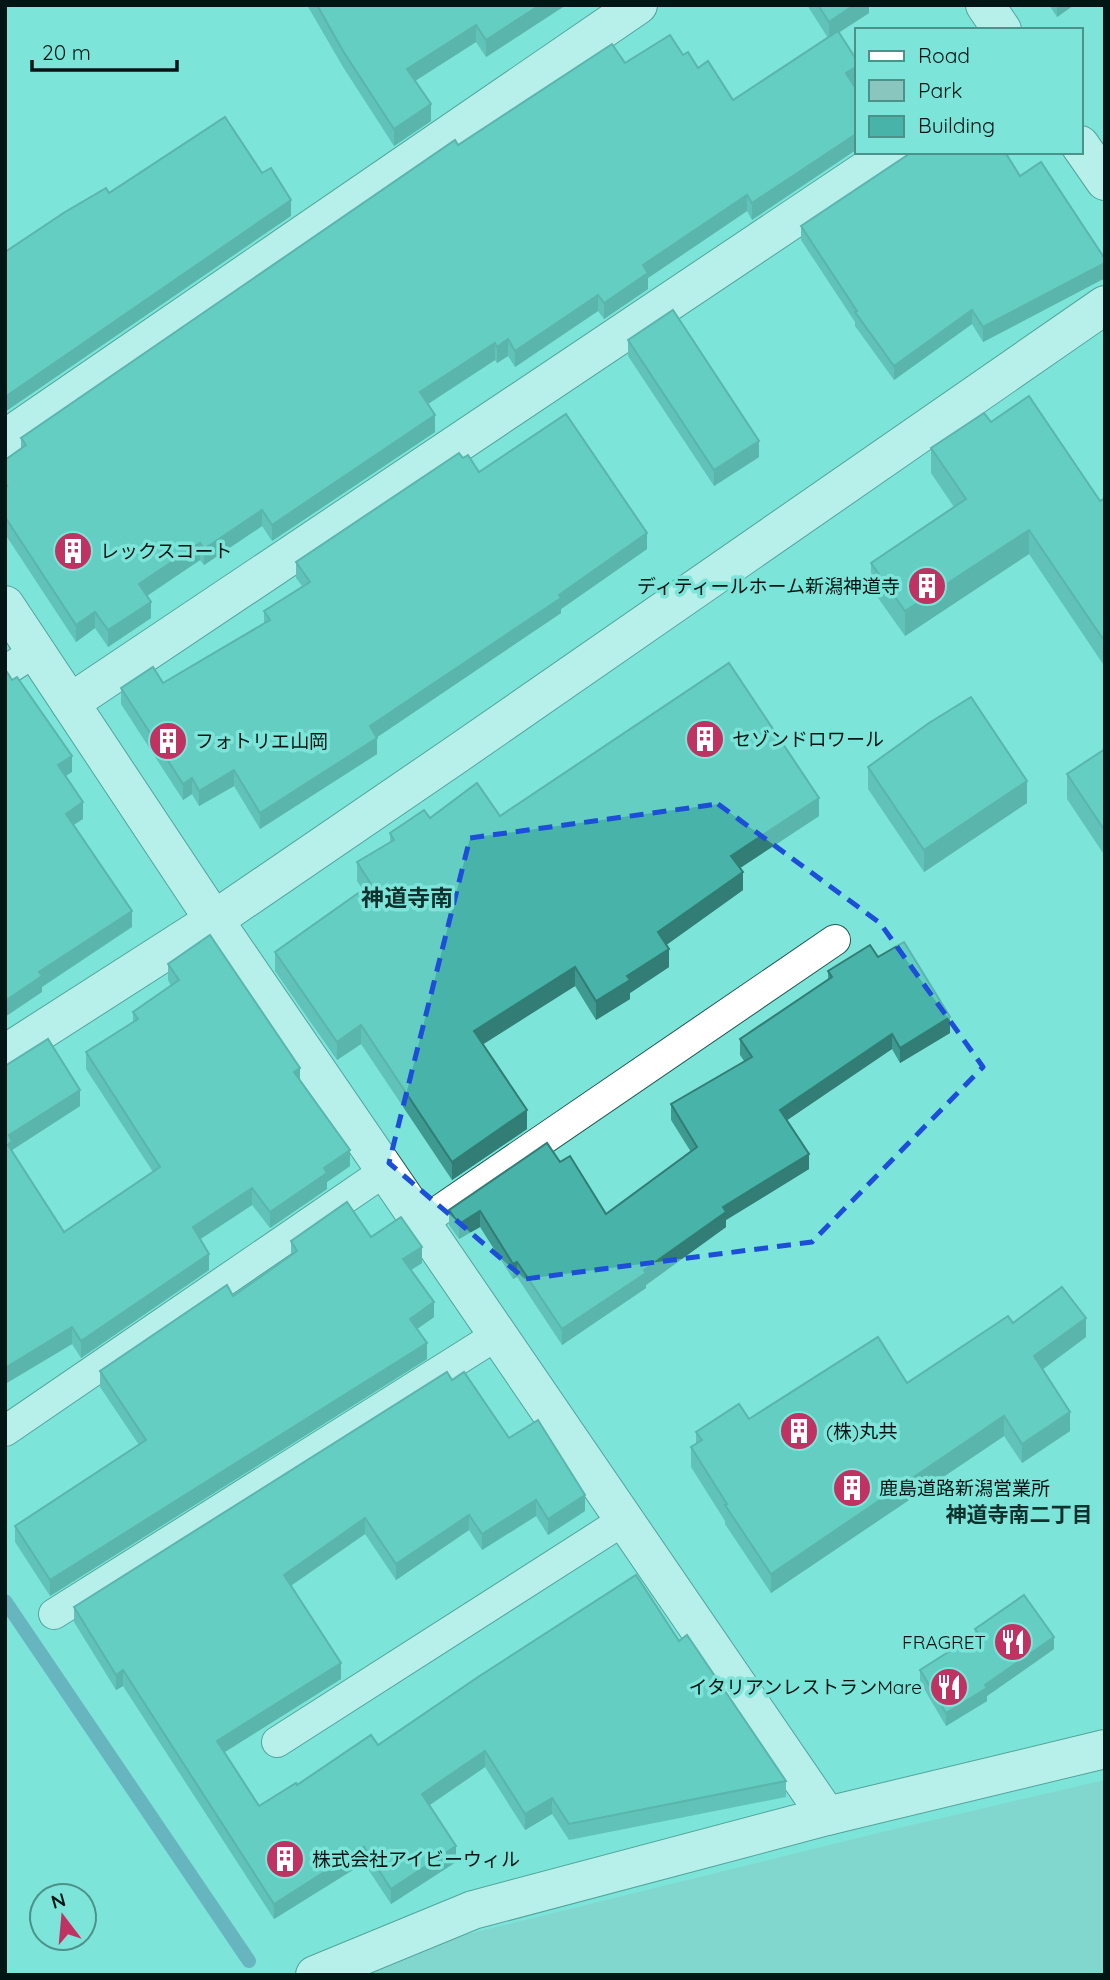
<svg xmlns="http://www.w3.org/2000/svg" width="1110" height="1980" viewBox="0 0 1110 1980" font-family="Quicksand,'Noto Sans JP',sans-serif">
	<rect width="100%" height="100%" fill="#7ce4d8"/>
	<polygon fill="#88c6be" points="1105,1780 1105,1975 365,1975 444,1940 895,1829"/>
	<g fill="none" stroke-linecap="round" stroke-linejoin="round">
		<polyline stroke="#4d7c9f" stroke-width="14" points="5,1601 249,1961"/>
		<defs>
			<g id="service">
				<polyline points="5,671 36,651"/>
				<polyline points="421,1223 835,940"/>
				<polyline points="5,1431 385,1171"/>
				<polyline points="54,1614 497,1335"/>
				<polyline points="277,1742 624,1520"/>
			</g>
			<g id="minor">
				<polyline points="5,439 638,5"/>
				<polyline points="5,605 214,920 827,1816"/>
				<polyline points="70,703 893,152"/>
				<polyline points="5,1054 214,920 457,754 1105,305"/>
				<polyline points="315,1975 473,1910 827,1816 1105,1749"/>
			</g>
			<g id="tertiary">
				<polyline points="985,5 1002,30"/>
				<polyline points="1080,145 1105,181"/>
			</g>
		</defs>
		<use href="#service" stroke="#1f5852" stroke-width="32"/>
		<use href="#minor" stroke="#1f5852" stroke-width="40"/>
		<use href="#tertiary" stroke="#1f5852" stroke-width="40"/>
		<use href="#service" stroke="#fff" stroke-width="30"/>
		<use href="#minor" stroke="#fff" stroke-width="38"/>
		<use href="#tertiary" stroke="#fff" stroke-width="38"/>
	</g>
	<g fill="#3e9a90">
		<polygon points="307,5 566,5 486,57 476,42 415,81 431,121 394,146 343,67"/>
		<polygon points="807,5 869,5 869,13 839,32 856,59 856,83 854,85 752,220 747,211 648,278 648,289 604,319 598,311 515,367 508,356 497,363 495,360 428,404 435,432 272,541 262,526 204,565 200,560 147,596 151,618 108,647 95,628 76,642 5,534 5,460 21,449 21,438 458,145 625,63 683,55 698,68 733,100 828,38"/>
		<polygon points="1049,5 1074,5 1057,17"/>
		<polygon points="1020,176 1105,259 1105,278 983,342 972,324 894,380 855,326 855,322 801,240 801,226"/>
		<polygon points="628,340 759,457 714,486 628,356"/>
		<polygon points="991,422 1100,501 1105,498 1105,667 1029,554 905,636 871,588 871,563 954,507 931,473 931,448"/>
		<polygon points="463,458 479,472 647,549 561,609 561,613 377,737 377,754 260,829 234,786 199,806 192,794 183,800 121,704 121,688 163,683 264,624 264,611 302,586 296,578 296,562"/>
		<polygon points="1105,749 1105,856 1067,799 1067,774"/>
		<polygon points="868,767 1027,803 924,872 868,789"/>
		<polygon points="500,816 819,816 740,868 743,890 666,945 669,967 630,993 630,999 596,1020 575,986 483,1044 527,1129 452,1180 361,1044 337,1060 275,971 275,952 363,890 357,881 357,862 390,842 390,833 430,818"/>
		<polygon points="878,957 950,1033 900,1063 892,1049 787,1120 809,1169 726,1220 726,1227 646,1285 646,1288 562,1345 517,1277 513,1279 480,1227 459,1239 449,1225 449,1210 560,1162 606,1214 691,1152 671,1120 671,1104 744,1061 740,1055 740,1039 828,979 828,971"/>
		<polygon points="168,964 300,1080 350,1166 327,1182 327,1189 270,1228 252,1205 200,1239 209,1270 81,1358 72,1344 5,1384 5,1066 80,1106 12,1150 12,1153 64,1232 153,1172 86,1069 86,1052 133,1022 133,1012 171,986 168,980"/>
		<polygon points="371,1237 422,1263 411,1270 434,1317 417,1329 427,1359 50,1596 15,1542 15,1526 139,1445 100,1387 100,1371 233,1296 291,1255 291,1241"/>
		<polygon points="1013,1323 1086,1337 1042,1369 1070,1431 1022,1463 1004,1436 771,1593 725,1524 725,1521 691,1467 691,1447 696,1444 696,1432 907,1383"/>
		<polygon points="452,1380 509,1438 585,1511 548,1535 536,1516 482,1550 469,1530 396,1580 365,1534 291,1586 341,1679 224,1752 259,1806 297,1785 378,1745 679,1641 786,1781 786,1797 569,1840 552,1814 525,1830 485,1767 430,1805 456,1862 391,1904 364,1863 274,1919 123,1686 116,1690 74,1622 74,1607"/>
		<polygon points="975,1629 1054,1649 987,1696 987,1701 946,1726 920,1682 920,1670 975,1635"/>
	</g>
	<g fill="#327d76">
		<polygon points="540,5 566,5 486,57 486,40"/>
		<polygon points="854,5 869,5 869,13 829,39 829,22"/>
		<polygon points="1057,5 1074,5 1057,17"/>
		<polygon points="476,25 476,42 407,86 407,69"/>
		<polygon points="856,67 856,83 846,90 846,73"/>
		<polygon points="431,104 431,121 394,146 394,129"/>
		<polygon points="856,134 856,150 752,220 752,203"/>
		<polygon points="747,195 747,211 648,278 648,289 604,319 604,303 643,265"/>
		<polygon points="291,200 291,216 5,412 5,397"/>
		<polygon points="1105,263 1105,278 983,342 983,327"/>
		<polygon points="598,295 598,311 515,367 515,351"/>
		<polygon points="972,310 972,324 894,380 894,366"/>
		<polygon points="508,339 508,356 497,363 497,347"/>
		<polygon points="495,343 495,360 420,409 420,392"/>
		<polygon points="435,415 435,432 272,541 272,525"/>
		<polygon points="759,441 759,457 714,486 714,470"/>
		<polygon points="262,510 262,526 204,565 204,549"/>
		<polygon points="1029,530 1029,554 905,636 905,611"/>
		<polygon points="647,533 647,549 561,609 561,613 370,742 370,726"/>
		<polygon points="200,543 200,560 139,601 139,584"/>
		<polygon points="151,602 151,618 108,647 108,630"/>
		<polygon points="95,612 95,628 76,642 76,625"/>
		<polygon points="377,738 377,754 260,829 260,813"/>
		<polygon points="72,756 72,772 58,781 58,765"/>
		<polygon points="234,770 234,786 199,806 199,791"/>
		<polygon points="192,778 192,794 183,800 183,784"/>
		<polygon points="1027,781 1027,803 924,872 924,850"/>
		<polygon points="819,798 819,816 731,874 731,856"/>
		<polygon points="83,802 83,819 66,830 66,814"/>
		<polygon points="743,872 743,890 658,951 658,932"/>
		<polygon points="132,911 132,927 42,987 42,992 5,1017 5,1001 39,972"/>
		<polygon points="669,949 669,967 630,993 630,999 596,1020 596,1001 627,976"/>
		<polygon points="575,967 575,986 474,1050 474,1031"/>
		<polygon points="950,1017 950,1033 900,1063 900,1048"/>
		<polygon points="361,1025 361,1044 337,1060 337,1042"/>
		<polygon points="892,1034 892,1049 780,1125 780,1110"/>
		<polygon points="300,1068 300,1085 294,1072"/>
		<polygon points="80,1090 80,1106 12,1150 12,1158 8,1162 9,1135"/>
		<polygon points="527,1110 527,1129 452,1180 452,1162"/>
		<polygon points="350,1150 350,1166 327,1182 327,1189 270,1228 270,1212 324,1168"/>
		<polygon points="809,1154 809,1169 726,1220 726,1227 646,1285 646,1288 562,1345 562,1329 644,1270 723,1207"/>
		<polygon points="252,1188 252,1205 193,1244 193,1227"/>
		<polygon points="480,1211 480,1227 459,1239 459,1224"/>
		<polygon points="422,1247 422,1263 403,1275 403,1259"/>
		<polygon points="209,1254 209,1270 81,1358 81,1341"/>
		<polygon points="517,1262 517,1277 513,1279 513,1264"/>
		<polygon points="434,1302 434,1317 410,1334 410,1319"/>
		<polygon points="1086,1318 1086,1337 1034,1376 1034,1356"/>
		<polygon points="72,1327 72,1344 5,1384 5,1368"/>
		<polygon points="427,1343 427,1359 50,1596 50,1580"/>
		<polygon points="1070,1412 1070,1431 1022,1463 1022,1444"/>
		<polygon points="1004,1416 1004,1436 771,1593 771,1574"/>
		<polygon points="585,1495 585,1511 548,1535 548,1519"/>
		<polygon points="536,1500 536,1516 482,1550 482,1534"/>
		<polygon points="469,1515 469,1530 396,1580 396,1564"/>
		<polygon points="365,1518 365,1534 284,1590 284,1575"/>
		<polygon points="1054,1637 1054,1649 987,1696 987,1701 946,1726 946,1713"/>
		<polygon points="341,1663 341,1679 217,1757 217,1741"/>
		<polygon points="123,1670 123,1686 116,1690 116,1675"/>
		<polygon points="485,1751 485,1767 422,1810 422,1794"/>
		<polygon points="552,1798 552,1814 525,1830 525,1814"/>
		<polygon points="456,1846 456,1862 391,1904 391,1889"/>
		<polygon points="364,1847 364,1863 274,1919 274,1904"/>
	</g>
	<g fill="#48b3a8" stroke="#327d76" stroke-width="2">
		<polygon points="317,5 540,5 486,40 476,25 407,69 431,104 394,129 343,51"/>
		<polygon points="818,5 854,5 829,22"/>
		<polygon points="838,31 856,59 856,67 846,73 856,89 856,134 752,203 747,195 643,265 648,273 604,303 598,295 515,351 508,339 497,347 495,343 420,392 435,415 272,525 262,510 204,549 200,543 139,584 151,602 108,630 95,612 76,625 5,517 5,487 7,486 5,484 5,460 26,445 21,438 455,140 458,145 612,44 625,63 670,35 683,55 688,52 698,68 708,61 733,100"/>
		<polygon points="225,117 262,173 271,168 291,200 5,397 5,252 65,212 106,188 109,193"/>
		<polygon points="912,152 1005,152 1020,176 1041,162 1105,259 1105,263 983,327 972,310 894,366 855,312 857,311 801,226"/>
		<polygon points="673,310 759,441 714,470 628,340"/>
		<polygon points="1029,396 1100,501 1105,498 1105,642 1029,530 905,611 871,563 966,499 931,448 984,413 991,422"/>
		<polygon points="566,414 647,533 559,595 561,598 370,726 377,738 260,813 234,770 199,791 192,778 183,784 121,688 153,667 163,683 270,620 264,611 310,582 296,562 459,453 463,458 468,455 479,472"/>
		<polygon points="729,663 819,798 731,856 743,872 658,932 669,949 627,976 630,980 596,1001 575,967 474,1031 527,1110 452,1162 361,1025 337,1042 275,952 371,884 357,862 394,840 390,833 424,810 430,818 477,783 500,816"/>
		<polygon points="5,672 7,672 12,680 17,677 72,756 58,765 83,802 66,814 132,911 39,972 42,976 5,1001"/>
		<polygon points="971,697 1027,781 924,850 868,767 929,723"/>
		<polygon points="1105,749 1105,831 1067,774"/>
		<polygon points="210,935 300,1068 294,1072 350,1150 324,1168 327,1173 270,1212 252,1188 193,1227 209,1254 81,1341 72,1327 5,1368 5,1066 48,1039 80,1090 9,1135 12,1141 8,1145 64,1232 160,1167 86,1052 138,1019 133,1012 179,980 168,964"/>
		<polygon points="904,942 950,1017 900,1048 892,1034 780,1110 809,1154 723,1207 726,1212 644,1270 646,1273 562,1329 517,1262 513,1264 480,1211 459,1224 449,1210 547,1143 560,1162 570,1156 606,1214 697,1147 671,1104 752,1057 740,1039 832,977 828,971 870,945 878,957"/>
		<polygon points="347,1202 371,1237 401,1217 422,1247 403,1259 434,1302 410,1319 427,1343 50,1580 15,1526 146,1440 100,1371 227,1285 233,1296 297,1251 291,1241"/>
		<polygon points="1062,1287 1086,1318 1034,1356 1070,1412 1022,1444 1004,1416 771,1574 725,1505 727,1504 691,1447 702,1440 696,1432 739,1404 749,1419 878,1337 907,1383 1008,1316 1013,1323"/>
		<polygon points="447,1372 452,1380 464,1372 509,1438 538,1420 585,1495 548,1519 536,1500 482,1534 469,1515 396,1564 365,1518 284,1575 341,1663 217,1741 259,1806 296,1783 297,1785 371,1735 378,1745 478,1677 636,1575 679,1641 687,1635 786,1781 569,1824 552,1798 525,1814 485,1751 422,1794 456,1846 391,1889 364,1847 274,1904 123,1670 116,1675 74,1607"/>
		<polygon points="1024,1595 1054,1637 985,1685 987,1688 946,1713 920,1670 978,1633 975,1629"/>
	</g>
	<path d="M0 0H1110V1980H0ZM718 804 880 923 983 1067 812 1242 525 1279 389 1163 470 838Z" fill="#7ce4d8" fill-opacity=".55" fill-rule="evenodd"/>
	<path fill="none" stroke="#1d4ed8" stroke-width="5" stroke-dasharray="14 9" stroke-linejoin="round" d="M718 804 880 923 983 1067 812 1242 525 1279 389 1163 470 838Z"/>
	<defs>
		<symbol id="building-disc" viewBox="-11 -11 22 22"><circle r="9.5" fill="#c03261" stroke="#7ce4d8"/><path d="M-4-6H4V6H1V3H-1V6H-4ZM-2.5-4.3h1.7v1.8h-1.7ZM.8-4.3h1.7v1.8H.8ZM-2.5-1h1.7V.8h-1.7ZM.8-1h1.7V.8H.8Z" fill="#fff"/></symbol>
		<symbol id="restaurant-disc" viewBox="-11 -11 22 22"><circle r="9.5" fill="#c03261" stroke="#7ce4d8"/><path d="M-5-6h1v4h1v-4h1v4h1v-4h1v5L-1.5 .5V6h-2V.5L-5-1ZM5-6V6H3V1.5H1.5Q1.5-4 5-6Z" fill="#fff"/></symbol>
	</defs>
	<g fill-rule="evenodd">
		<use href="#building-disc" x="51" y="529" width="44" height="44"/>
		<use href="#building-disc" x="905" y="564" width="44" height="44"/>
		<use href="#building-disc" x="683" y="717" width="44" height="44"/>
		<use href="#building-disc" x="146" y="719" width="44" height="44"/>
		<use href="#building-disc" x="777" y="1409" width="44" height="44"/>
		<use href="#building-disc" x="830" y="1466" width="44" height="44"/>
		<use href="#restaurant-disc" x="991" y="1620" width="44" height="44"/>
		<use href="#restaurant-disc" x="927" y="1665" width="44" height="44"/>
		<use href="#building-disc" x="263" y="1837" width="44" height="44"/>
	</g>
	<g text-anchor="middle" stroke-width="7" stroke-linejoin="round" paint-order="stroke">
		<g font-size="19" fill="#011614" stroke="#7ce4d8" text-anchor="start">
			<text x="100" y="558">レックスコート</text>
			<text x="900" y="593" text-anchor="end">ディティールホーム新潟神道寺</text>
			<text x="732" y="746">セゾンドロワール</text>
			<text x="195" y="748">フォトリエ山岡</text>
			<text x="826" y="1438">(株)丸共</text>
			<text x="879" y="1495">鹿島道路新潟営業所</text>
			<text x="986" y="1649" text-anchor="end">FRAGRET</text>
			<text x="922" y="1694" text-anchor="end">イタリアンレストランMare</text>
			<text x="312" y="1866">株式会社アイビーウィル</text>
		</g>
		<g font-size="21" font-weight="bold" fill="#10322f" stroke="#7ce4d8">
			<text x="1019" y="1522">神道寺南二丁目</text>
		</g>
		<g font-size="23" font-weight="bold" fill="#10322f" stroke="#7ce4d8">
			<text x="407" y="906">神道寺南</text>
		</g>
	</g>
	<rect width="1110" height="1980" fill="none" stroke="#011614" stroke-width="14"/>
	<rect x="855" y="28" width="228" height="126" fill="#7ce4d8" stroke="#4b928a" stroke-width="2"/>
	<rect x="869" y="51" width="35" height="10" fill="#ffffff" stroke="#4b928a" stroke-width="2"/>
	<text x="918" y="63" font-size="21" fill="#011614">Road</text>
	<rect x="869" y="80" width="35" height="21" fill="#88c6be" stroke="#4b928a" stroke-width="2"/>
	<text x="918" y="98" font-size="21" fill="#011614">Park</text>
	<rect x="869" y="116" width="35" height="21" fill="#48b3a8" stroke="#4b928a" stroke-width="2"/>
	<text x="918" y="133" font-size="21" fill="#011614">Building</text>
	<g transform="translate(63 1917) rotate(344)"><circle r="33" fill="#7ce4d8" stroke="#4b928a" stroke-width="2"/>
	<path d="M0-5L12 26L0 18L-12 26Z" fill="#c03261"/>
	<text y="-10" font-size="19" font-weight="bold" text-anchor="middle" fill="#011614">N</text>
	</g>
	<path d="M32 60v10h145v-10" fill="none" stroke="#011614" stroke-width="3.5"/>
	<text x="42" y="60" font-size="21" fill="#011614" stroke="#7ce4d8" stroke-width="5" paint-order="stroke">20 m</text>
</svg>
